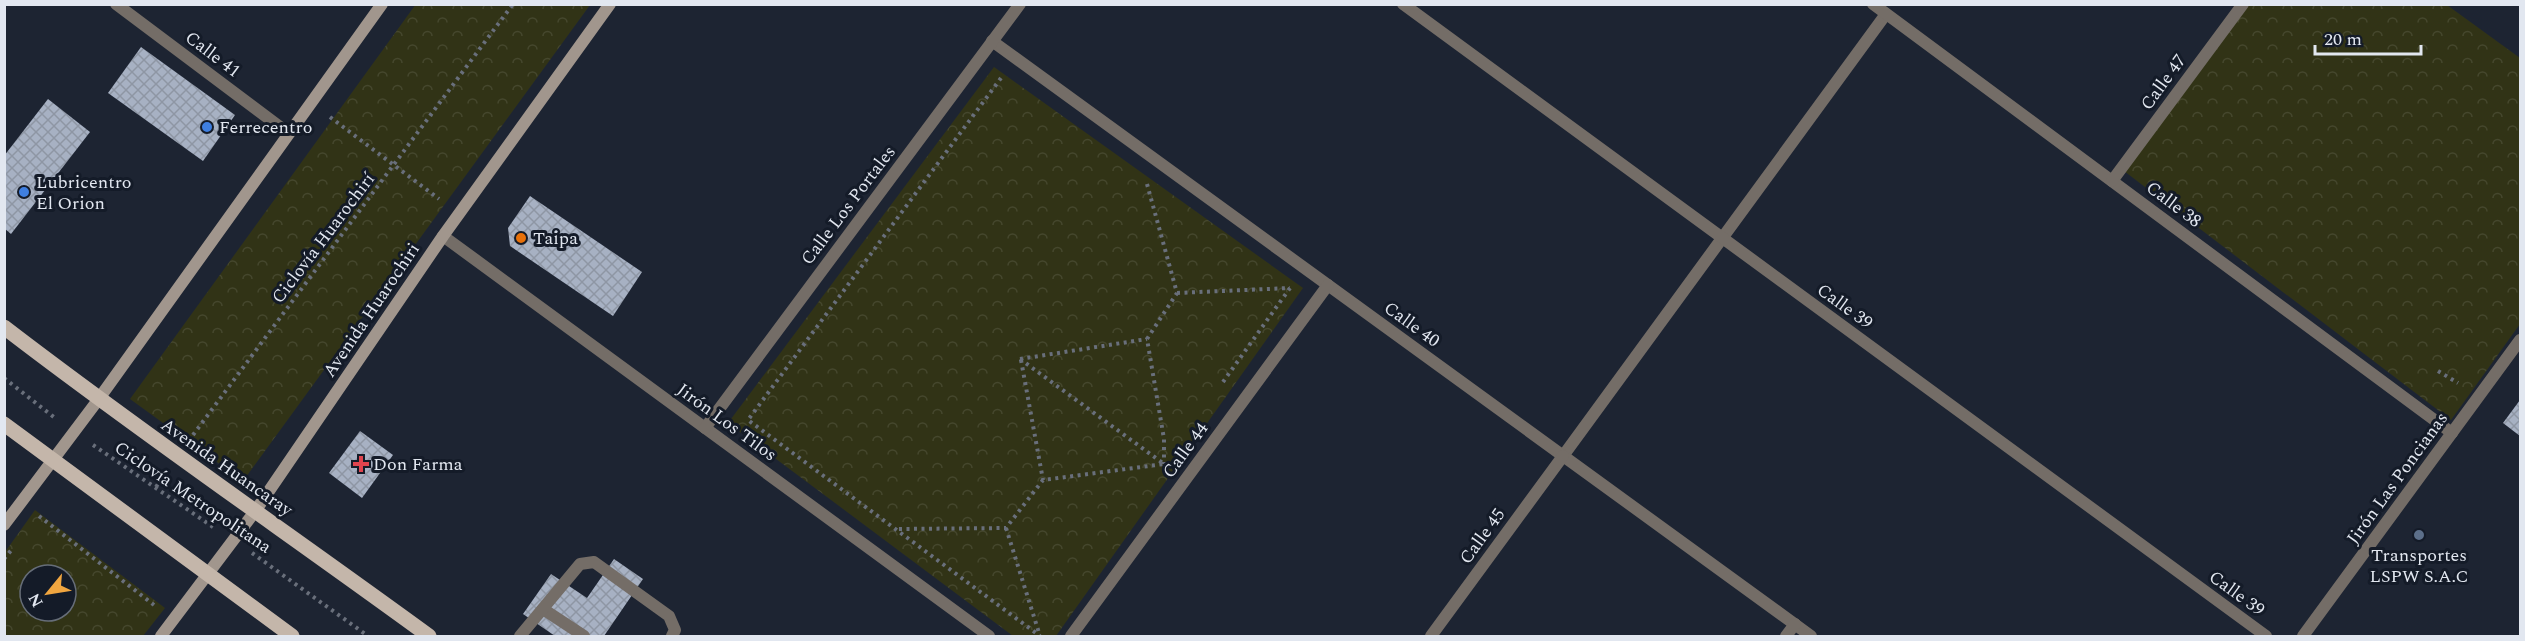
<svg xmlns="http://www.w3.org/2000/svg" width="2525" height="641" viewBox="0 0 2525 641" font-family="Spectral,serif">
	<defs>
		<pattern id="park-crowns" width="20" height="18" patternUnits="userSpaceOnUse" patternTransform="scale(1.5)"><rect width="20" height="18" fill="#313316"/><path d="M2 6a3 3 0 1 1 6 0M12 15a3 3 0 1 1 6 0" fill="none" stroke="#45472d"/></pattern>
		<pattern id="building-cross-hatch" width="8" height="8" patternUnits="userSpaceOnUse" patternTransform="scale(1.5)"><rect width="8" height="8" fill="#a7b1c3"/><path d="M0 0l8 8M0 8l8-8" fill="none" stroke="#8e96a4"/></pattern>
	</defs>
	<rect width="100%" height="100%" fill="#1d2432"/>
	<g fill="url(#park-crowns)" fill-rule="evenodd">
		<polygon points="416,4 590,5 243,481 130,399"/>
		<polygon points="2246,5 2447,5 2520,58 2520,324 2451,420 2124,171"/>
		<polygon points="994,67 1303,288 1056,636 1013,636 728,423"/>
		<path d="M35 510 165 608 143 636H5V552ZM30 575H66V611H30Z"/>
	</g>
	<g fill="url(#building-cross-hatch)">
		<polygon points="141,47 235,115 203,161 108,93"/>
		<polygon points="48,99 90,132 11,234 4,228 4,156"/>
		<polygon points="530,196 642,272 613,316 510,246 508,228"/>
		<polygon points="2520,400 2520,436 2503,423"/>
		<polygon points="360,431 393,455 362,498 329,473"/>
		<polygon points="614,559 643,579 604,636 555,636 523,614 551,574 587,598"/>
	</g>
	<g fill="none" stroke-linecap="round" stroke-linejoin="round">
		<g stroke="#696f7b" stroke-width="4" stroke-dasharray="3 4.5" stroke-linecap="butt">
			<polyline points="1001,78 748,420 1040,636"/>
			<polyline points="330,117 439,199"/>
			<polyline points="1147,184 1177,293 1147,339 1164,439 1164,464"/>
			<polyline points="1177,293 1290,288"/>
			<polyline points="1020,359 1164,464"/>
			<polyline points="1020,359 1147,339"/>
			<polyline points="1021,360 1043,480"/>
			<polyline points="2438,371 2458,383"/>
			<polyline points="4,378 55,418"/>
			<polyline points="1223,382 1290,288"/>
			<polyline points="193,435 513,4"/>
			<polyline points="93,445 213,527"/>
			<polyline points="156,487 164,475"/>
			<polyline points="39,516 154,605"/>
			<polyline points="1006,528 1040,636"/>
			<polyline points="899,529 1006,528 1043,480 1164,464"/>
			<polyline points="252,553 368,636"/>
			<polyline points="4,559 13,548"/>
		</g>
		<g stroke="#746d67" stroke-width="12">
			<polyline points="543,609 584,636"/>
			<polyline points="520,636 580,564 594,562 669,616 675,630 672,636"/>
		</g>
		<polyline stroke="#746d67" stroke-width="12" points="1563,456 1886,14"/>
		<g stroke="#746d67" stroke-width="12">
			<polyline points="116,4 288,133"/>
			<polyline points="1403,4 2266,636"/>
			<polyline points="1873,4 2452,433"/>
			<polyline points="992,41 1811,636"/>
			<polyline points="2112,181 2243,4"/>
			<polyline points="443,236 989,636"/>
			<polyline points="705,428 1020,4"/>
			<polyline points="1071,636 1328,285"/>
			<polyline points="1431,636 1563,456"/>
			<polyline points="1786,636 1795,624"/>
			<polyline points="2303,636 2520,340"/>
		</g>
		<g stroke="#a1968d" stroke-width="12">
			<polyline points="4,525 98,400 382,4"/>
			<polyline points="161,636 256,510 443,236 610,4"/>
		</g>
		<g stroke="#c4b6aa" stroke-width="15">
			<path d="M4 327C143 434 288 533 429 636"/>
			<polyline points="4,424 292,636"/>
		</g>
	</g>
	<g fill="#3f7fe0" stroke="#141b28" stroke-width="2">
		<circle cx="207" cy="127" r="6"/>
		<circle cx="24" cy="192" r="6"/>
	</g>
	<circle fill="#e8710a" stroke="#141b28" stroke-width="2" cx="521" cy="238" r="6"/>
	<path fill="#e0444e" stroke="#141b28" stroke-width="2" d="M358 455h6v6h6v6h-6v6h-6v-6h-6v-6h6z"/>
	<circle fill="#5c6f8a" stroke="#141b28" stroke-width="2" cx="2419" cy="535" r="6"/>
	<g text-anchor="middle" stroke-width="6" stroke-linejoin="round" paint-order="stroke">
		<g font-size="18" fill="#e2e7f0" stroke="#141b28">
			<text transform="translate(213 54) rotate(37)" y="6">Calle 41</text>
			<text transform="translate(2163 82) rotate(-54)" y="6">Calle 47</text>
			<text transform="translate(2174 204) rotate(37)" y="6">Calle 38</text>
			<text transform="translate(848 205) rotate(-53)" y="6">Calle Los Portales</text>
			<text transform="translate(323 238) rotate(-53)" y="6">Ciclovía Huarochirí</text>
			<text transform="translate(1845 306) rotate(36)" y="6">Calle 39</text>
			<text transform="translate(371 310) rotate(-56)" y="6">Avenida Huarochiri</text>
			<text transform="translate(1412 324) rotate(36)" y="6">Calle 40</text>
			<text transform="translate(727 422) rotate(36)" y="6">Jirón Los Tilos</text>
			<text transform="translate(1185 450) rotate(-54)" y="6">Calle 44</text>
			<text transform="translate(227 467) rotate(35)" y="6">Avenida Huancaray</text>
			<text transform="translate(2397 478) rotate(-54)" y="6">Jirón Las Poncianas</text>
			<text transform="translate(193 497) rotate(34)" y="6">Ciclovía Metropolitana</text>
			<text transform="translate(1482 536) rotate(-54)" y="6">Calle 45</text>
			<text transform="translate(2237 593) rotate(36)" y="6">Calle 39</text>
		</g>
		<g font-size="18" fill="#e2e7f0" stroke="#141b28" text-anchor="start">
			<text x="219" y="133">Ferrecentro</text>
			<text x="36" y="188">Lubricentro<tspan x="36" dy="21">El Orion</tspan></text>
			<text x="533" y="244">Taipa</text>
			<text x="373" y="470">Don Farma</text>
			<text x="2419" y="561" text-anchor="middle">Transportes<tspan x="2419" dy="21">LSPW S.A.C</tspan></text>
		</g>
	</g>
	<rect width="2525" height="641" fill="none" stroke="#e2e7f0" stroke-width="12"/>
	<g transform="translate(48 593) rotate(240)"><circle r="28" fill="#141b28" stroke="#666d78" stroke-width="1.5"/>
	<path d="M0-4.5L10 22L0 15L-10 22Z" fill="#f1a640"/>
	<text y="-9" font-size="16" font-weight="bold" text-anchor="middle" fill="#e2e7f0">N</text>
	</g>
	<path d="M2315 45v9h106v-9" fill="none" stroke="#e2e7f0" stroke-width="3"/>
	<text x="2324" y="45" font-size="18" fill="#e2e7f0" stroke="#141b28" stroke-width="4.5" paint-order="stroke">20 m</text>
</svg>
